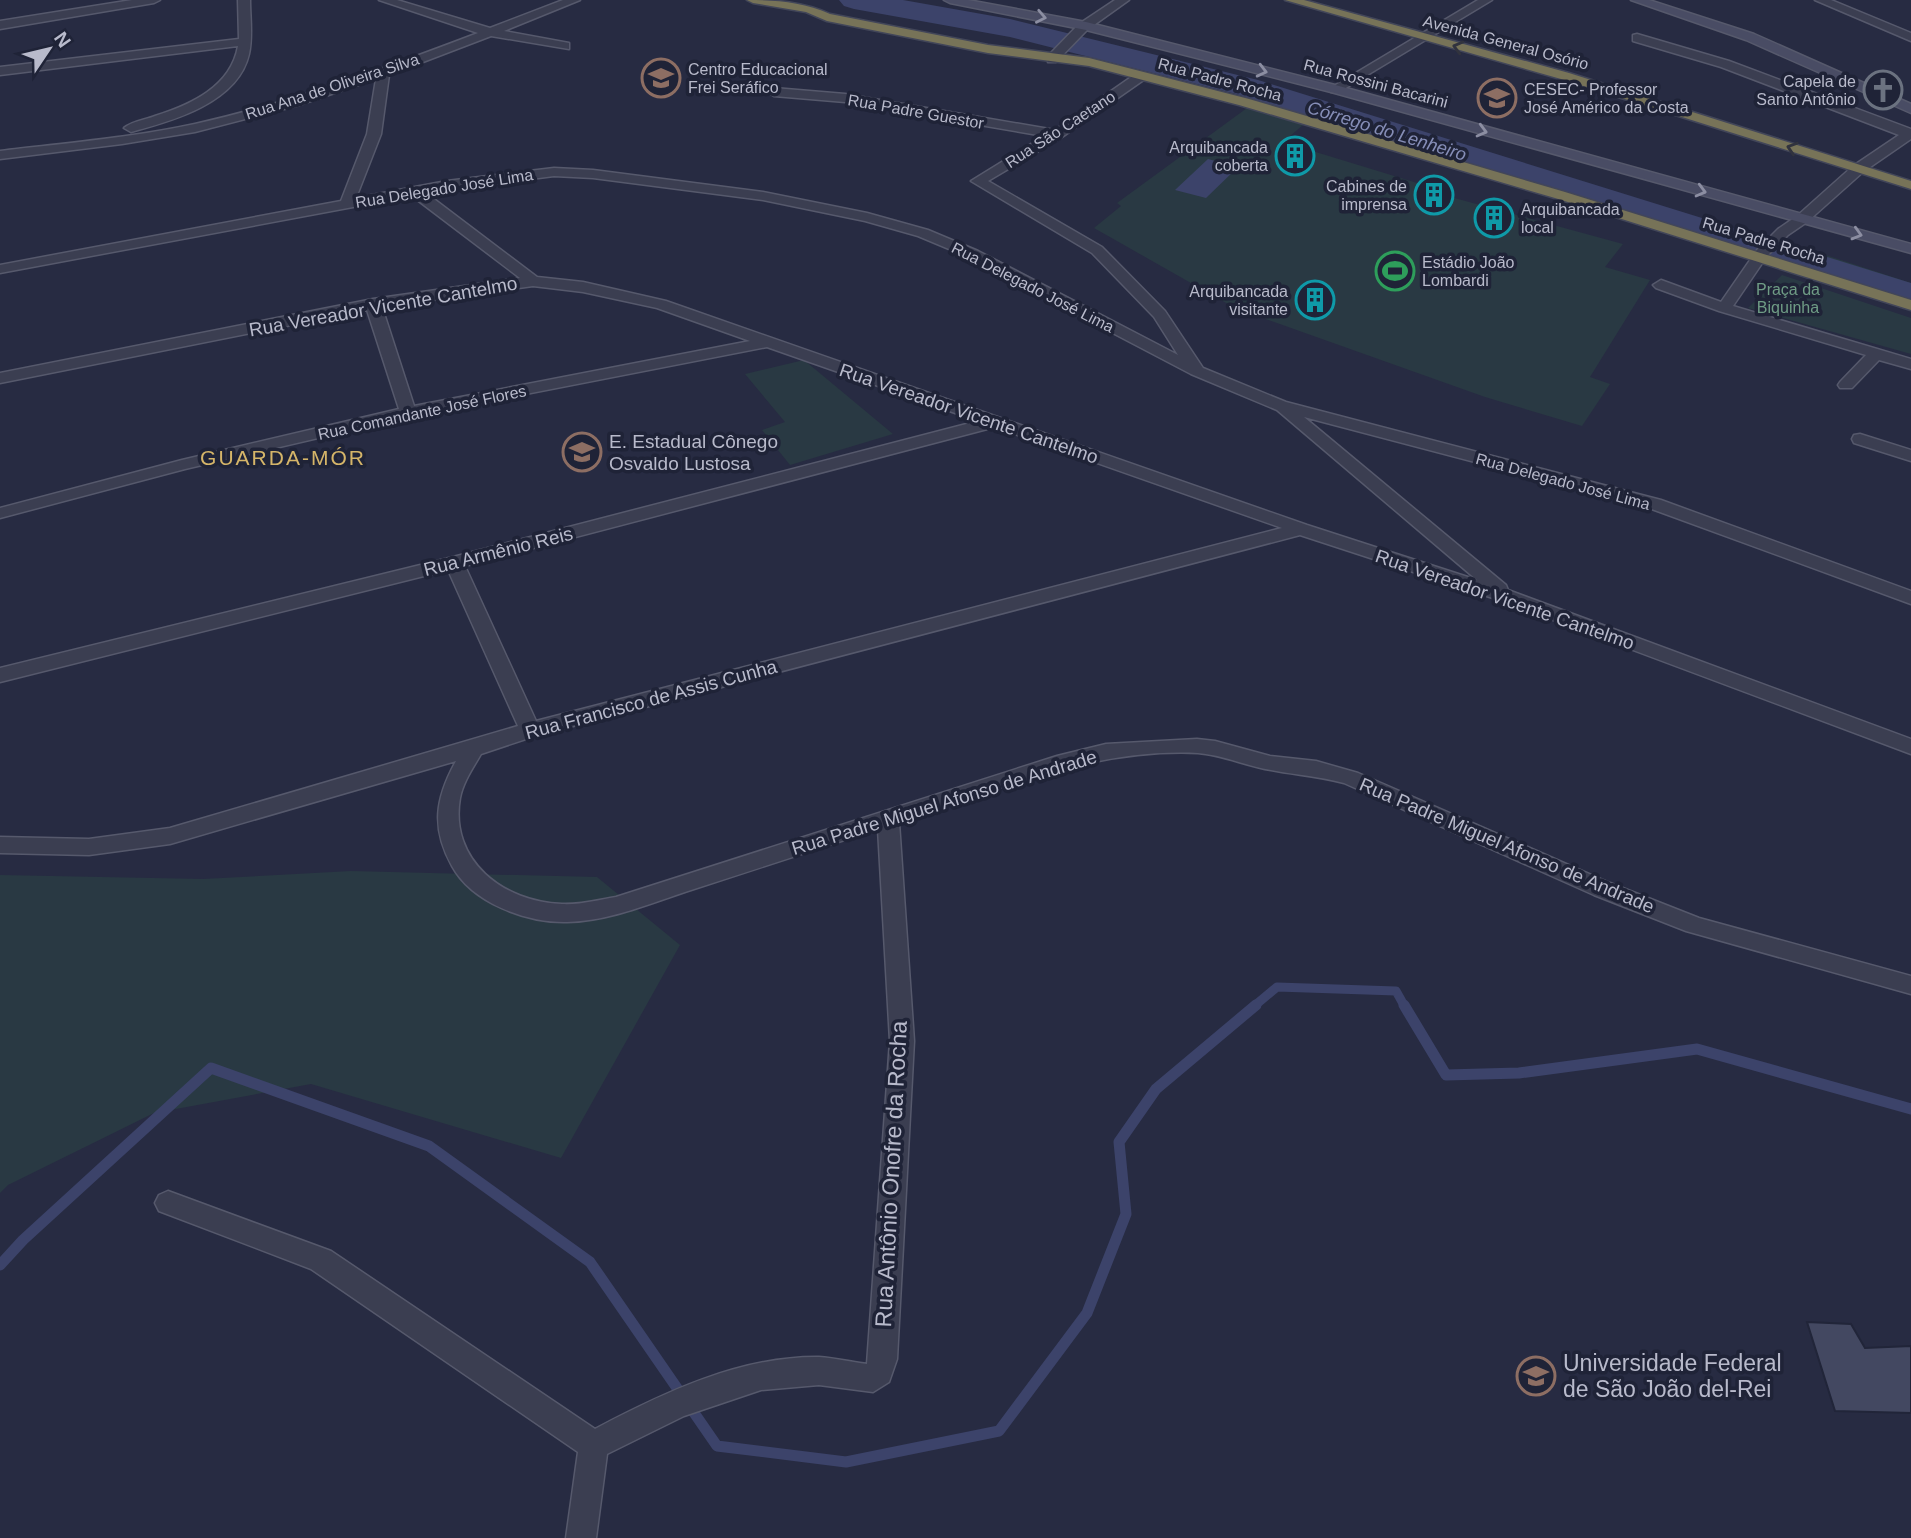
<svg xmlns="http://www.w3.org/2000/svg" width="1911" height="1538" viewBox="0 0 1911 1538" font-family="Helvetica,sans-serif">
	<rect width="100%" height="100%" fill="#272b42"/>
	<g fill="#293943">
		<polygon points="1247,108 1303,125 1283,142 1427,186 1425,190 1623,244 1605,267 1650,280 1590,377 1610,384 1582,426 1485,397 1235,308 1094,228 1121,206 1117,203"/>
		<polygon points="1789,243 1911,283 1911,304 1774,259"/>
		<polygon points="1782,275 1911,318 1911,354 1748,308"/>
		<polygon points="804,360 893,434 790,465 762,430 785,422 745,374"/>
		<polygon points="351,871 597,877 680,945 561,1158 311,1084 154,1113 8,1185 0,1193 0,875 203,879"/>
	</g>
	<polygon fill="#3c436a" points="1208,159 1238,167 1206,198 1175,190"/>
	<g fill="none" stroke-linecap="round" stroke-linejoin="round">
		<polyline stroke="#3c436a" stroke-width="9" points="1253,1007 1277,987 1396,991 1405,1007"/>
		<g stroke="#3c436a" stroke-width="11">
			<polyline points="1404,1005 1446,1075 1519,1073 1697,1049 1911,1109"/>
			<polyline points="0,1265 23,1240 211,1068 429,1146 590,1262 717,1446 846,1462 999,1431 1087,1313 1126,1214 1119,1142 1156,1089 1256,1005"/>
		</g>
		<polygon fill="#3c436a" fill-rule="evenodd" points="839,0 903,0 1010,19 1258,80 1911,283 1911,306 1236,94 1010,37 854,9 844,6"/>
	</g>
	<polygon fill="#434861" stroke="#212539" stroke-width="2" points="1807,1322 1851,1324 1865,1348 1911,1346 1911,1413 1835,1411"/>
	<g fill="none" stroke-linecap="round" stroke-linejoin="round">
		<defs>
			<g id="street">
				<polygon points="132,0 160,0 154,3 0,29 0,21"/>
				<path d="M238 0H250C250 18 253 37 249 54 238 103 172 121 131 132L124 128C132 121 145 120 155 116 190 105 231 87 238 46L0 75V67L239 39Z"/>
				<path d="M379 0H397L490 28 563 0H580L504 31 569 43V49L491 36 389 75 381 134 356 198 447 181 554 168 593 170 763 192 867 213 928 230 978 251 1178 355 1154 317 1092 253 971 181 1044 136 845 102 774 96 768 92 774 88 845 94 1055 130 1137 73H1145V79L1062 137 988 181 1102 247 1165 311 1203 368 1286 402 1661 500 1911 591V604L1649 508 1304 417 1506 585 1508 590 1911 739V754L1502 601 1300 535 535 736 481 754C473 768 463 782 460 798 449 861 504 902 562 904 580 905 598 900 616 897L1057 756 1106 744 1197 739 1215 741 1270 756 1316 761 1358 773 1610 883 1699 918 1911 976V994L1686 931 1594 895 1344 783C1319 776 1296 775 1271 770 1246 766 1223 755 1198 753 1094 748 996 790 899 822L914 1041 897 1359 889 1382 873 1392 819 1385 761 1390 684 1416 607 1454 596 1538H566L578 1452 311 1269 159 1211 155 1203 159 1195 168 1191 331 1251 595 1429C663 1393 741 1356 819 1357 835 1358 852 1362 867 1364L890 1041 878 829C815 850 753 870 691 890 651 903 610 921 567 922 527 923 472 903 452 866 431 828 435 799 456 761L170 844 89 855 0 853V837L89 839 170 828 518 726 448 570 0 682V668L453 557 978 421 767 347 408 417 185 469 0 518V508L182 460 399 409 367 310 0 383V373L373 299 520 278 412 196 0 273V265L341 201 367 134 376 79 296 106 195 132 122 144 0 159V151C65 143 131 138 195 124 293 102 386 68 478 33ZM554 176 593 178 763 200 865 221 918 236 968 257 1191 374 1277 410 1477 580 1307 525 666 301 583 282 537 277 426 193ZM533 286 583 292 657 308 750 341 414 406 382 307ZM995 427 1282 528 536 721 465 566Z"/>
				<polygon points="1115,0 1129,0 1087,30 1056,62 1048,62 1048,56 1079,24"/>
				<polygon points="1478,0 1492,0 1339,92 1331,92 1329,89"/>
				<polygon points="1815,0 1831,0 1911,33 1911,41"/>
				<polygon points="1637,34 1729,61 1911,129 1911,139 1863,172 1807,222 1788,235 1767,256 1733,306 1911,359 1911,369 1879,360 1852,388 1840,388 1838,385 1840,382 1866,355 1719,311 1656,288 1653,285 1661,280 1721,302 1757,250 1778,229 1797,216 1853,166 1899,135 1721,67 1633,41 1633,35"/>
				<polygon points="1860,434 1911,450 1911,461 1854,443 1852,439 1854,435"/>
			</g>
			<g id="secondary">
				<polygon points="944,0 968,0 1086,22 1339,86 1911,244 1911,253 1331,92 1086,30 950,3"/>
				<polygon points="1631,0 1649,0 1754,34 1911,104 1911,113 1746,40"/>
			</g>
			<g id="highway">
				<path d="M747 0C776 0 803 2 830 14L988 45 1089 58 1249 99 1565 192 1911 300V310L1555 198 1239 105 1089 66 988 53 827 21 806 12 753 3Z"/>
				<polygon points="1285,0 1304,0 1569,73 1911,181 1911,189 1561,79"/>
			</g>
		</defs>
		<use href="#street" stroke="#56596c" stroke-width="3"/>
		<use href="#secondary" stroke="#56596c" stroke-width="3"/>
		<use href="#highway" stroke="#424659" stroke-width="3"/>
		<use href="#street" fill="#3b3e51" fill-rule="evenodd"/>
		<use href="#secondary" fill="#494c64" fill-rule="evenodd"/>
		<use href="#highway" fill="#777358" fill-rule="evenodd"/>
	</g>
	<defs><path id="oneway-chevron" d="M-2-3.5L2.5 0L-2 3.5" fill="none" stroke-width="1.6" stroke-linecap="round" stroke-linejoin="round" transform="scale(1.75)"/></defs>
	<g stroke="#8c8ea2">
		<use href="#oneway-chevron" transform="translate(1041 17) rotate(11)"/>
		<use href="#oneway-chevron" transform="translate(1262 71) rotate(14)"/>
		<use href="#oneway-chevron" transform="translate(1482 131) rotate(15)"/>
		<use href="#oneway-chevron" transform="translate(1701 191) rotate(15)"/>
		<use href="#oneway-chevron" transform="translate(1857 234) rotate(16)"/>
	</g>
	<g stroke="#31333e">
		<use href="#oneway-chevron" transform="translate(1458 47) rotate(-165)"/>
		<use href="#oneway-chevron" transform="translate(1792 148) rotate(-162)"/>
	</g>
	<defs>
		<symbol id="school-ring" viewBox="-11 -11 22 22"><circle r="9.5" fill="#1f2337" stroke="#8d6e63" stroke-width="1.5"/><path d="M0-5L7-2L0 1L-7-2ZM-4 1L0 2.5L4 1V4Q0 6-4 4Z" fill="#8d6e63"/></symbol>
		<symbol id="church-ring" viewBox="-11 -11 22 22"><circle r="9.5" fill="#1f2337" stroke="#6b7280" stroke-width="1.5"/><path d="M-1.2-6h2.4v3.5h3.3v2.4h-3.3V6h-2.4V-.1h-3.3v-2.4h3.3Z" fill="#6b7280"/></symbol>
		<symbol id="building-ring" viewBox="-11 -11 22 22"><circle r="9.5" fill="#1f2337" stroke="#0f9aa8" stroke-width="1.5"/><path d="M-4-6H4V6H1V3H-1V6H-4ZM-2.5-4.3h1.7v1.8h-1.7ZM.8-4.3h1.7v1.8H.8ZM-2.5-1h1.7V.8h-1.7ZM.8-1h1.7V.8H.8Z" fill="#0f9aa8"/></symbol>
		<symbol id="stadium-ring" viewBox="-11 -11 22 22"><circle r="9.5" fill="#1f2337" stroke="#2e9e5b" stroke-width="1.5"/><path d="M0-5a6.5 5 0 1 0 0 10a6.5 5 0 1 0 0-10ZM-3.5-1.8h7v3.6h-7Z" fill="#2e9e5b"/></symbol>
		<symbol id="university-ring" viewBox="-11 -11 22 22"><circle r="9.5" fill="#1f2337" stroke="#8d6e63" stroke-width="1.5"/><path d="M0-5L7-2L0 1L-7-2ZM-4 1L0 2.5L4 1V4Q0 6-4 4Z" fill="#8d6e63"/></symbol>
	</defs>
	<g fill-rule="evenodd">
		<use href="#school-ring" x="639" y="56" width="44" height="44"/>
		<use href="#church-ring" x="1861" y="68" width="44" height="44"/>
		<use href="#school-ring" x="1475" y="76" width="44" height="44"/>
		<use href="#building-ring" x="1273" y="134" width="44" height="44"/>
		<use href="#building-ring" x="1412" y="173" width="44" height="44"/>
		<use href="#building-ring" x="1472" y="196" width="44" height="44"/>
		<use href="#stadium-ring" x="1373" y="249" width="44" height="44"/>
		<use href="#building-ring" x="1293" y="278" width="44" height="44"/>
		<use href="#school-ring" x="560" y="430" width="44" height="44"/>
		<use href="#university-ring" x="1514" y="1354" width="44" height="44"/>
	</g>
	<g text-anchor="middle" stroke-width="7" stroke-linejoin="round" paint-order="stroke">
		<g font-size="16" fill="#b8bacb" stroke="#1f2337">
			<text transform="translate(1506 42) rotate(15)" y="6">Avenida General Osório</text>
			<text transform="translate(1220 79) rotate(15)" y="6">Rua Padre Rocha</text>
			<text transform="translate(1376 83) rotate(15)" y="6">Rua Rossini Bacarini</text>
			<text transform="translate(332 86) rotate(-18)" y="6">Rua Ana de Oliveira Silva</text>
			<text transform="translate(916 111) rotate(10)" y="6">Rua Padre Guestor</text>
			<text transform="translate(1060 129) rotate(-33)" y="6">Rua São Caetano</text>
			<text transform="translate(444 188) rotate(-9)" y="6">Rua Delegado José Lima</text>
			<text transform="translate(1764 240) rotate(17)" y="6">Rua Padre Rocha</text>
			<text transform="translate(1033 287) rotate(27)" y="6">Rua Delegado José Lima</text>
			<text transform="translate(422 412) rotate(-12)" y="6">Rua Comandante José Flores</text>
			<text transform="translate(1563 481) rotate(15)" y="6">Rua Delegado José Lima</text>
		</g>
		<g font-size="16" fill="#b8bacb" stroke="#1f2337" text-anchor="start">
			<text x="688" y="75">Centro Educacional<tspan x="688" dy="18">Frei Seráfico</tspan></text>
			<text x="1856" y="87" text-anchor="end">Capela de<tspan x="1856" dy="18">Santo Antônio</tspan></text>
			<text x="1524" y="95">CESEC- Professor<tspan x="1524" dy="18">José Américo da Costa</tspan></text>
			<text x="1268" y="153" text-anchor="end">Arquibancada<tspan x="1268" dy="18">coberta</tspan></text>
			<text x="1407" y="192" text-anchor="end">Cabines de<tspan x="1407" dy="18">imprensa</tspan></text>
			<text x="1521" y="215">Arquibancada<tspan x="1521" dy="18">local</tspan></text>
			<text x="1422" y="268">Estádio João<tspan x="1422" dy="18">Lombardi</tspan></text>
			<text x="1288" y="297" text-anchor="end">Arquibancada<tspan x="1288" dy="18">visitante</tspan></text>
		</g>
		<g font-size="16" fill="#6f9c85" stroke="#1f2337">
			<text x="1788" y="295">Praça da<tspan x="1788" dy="18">Biquinha</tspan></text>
		</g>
		<g font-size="18" font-style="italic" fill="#868eb7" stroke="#1f2337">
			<text transform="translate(1387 131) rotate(17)" y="6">Córrego do Lenheiro</text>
		</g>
		<g font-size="19" fill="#b8bacb" stroke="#1f2337">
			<text transform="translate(383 306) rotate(-10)" y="7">Rua Vereador Vicente Cantelmo</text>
			<text transform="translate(969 413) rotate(19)" y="7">Rua Vereador Vicente Cantelmo</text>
			<text transform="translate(498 551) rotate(-14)" y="7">Rua Armênio Reis</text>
			<text transform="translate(1505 599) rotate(19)" y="7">Rua Vereador Vicente Cantelmo</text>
			<text transform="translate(651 699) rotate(-15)" y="7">Rua Francisco de Assis Cunha</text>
			<text transform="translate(944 802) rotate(-17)" y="7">Rua Padre Miguel Afonso de Andrade</text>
			<text transform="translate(1507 845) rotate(23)" y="7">Rua Padre Miguel Afonso de Andrade</text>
		</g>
		<g font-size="19" fill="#b8bacb" stroke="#1f2337" text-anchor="start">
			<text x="609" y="448">E. Estadual Cônego<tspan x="609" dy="22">Osvaldo Lustosa</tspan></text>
		</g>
		<g font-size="21" letter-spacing="2" fill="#d5b569" stroke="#1f2337">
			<text x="283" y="465">GUARDA-MÓR</text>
		</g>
		<g font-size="23" fill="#b8bacb" stroke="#1f2337">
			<text transform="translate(891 1174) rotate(-87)" y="8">Rua Antônio Onofre da Rocha</text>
		</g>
		<g font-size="23" fill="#b8bacb" stroke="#1f2337" text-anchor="start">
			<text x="1563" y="1371">Universidade Federal<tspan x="1563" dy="26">de São João del-Rei</tspan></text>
		</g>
	</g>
	<g transform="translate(49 49) rotate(55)" stroke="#1f2337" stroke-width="5" paint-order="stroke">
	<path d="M0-5L12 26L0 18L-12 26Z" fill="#b8bacb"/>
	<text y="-10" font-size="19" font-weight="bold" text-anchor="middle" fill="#b8bacb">N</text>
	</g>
</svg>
